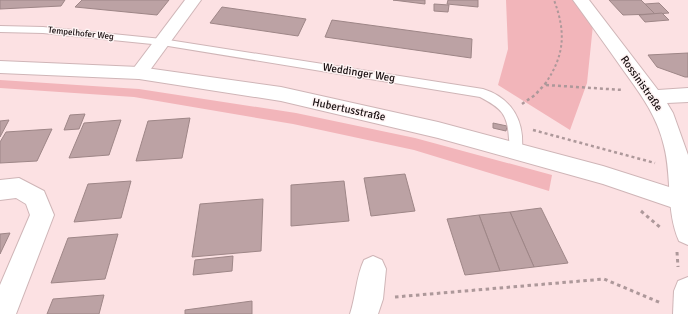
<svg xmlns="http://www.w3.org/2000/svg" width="688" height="314" viewBox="0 0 688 314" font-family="Signika,sans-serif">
	<rect width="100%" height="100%" fill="#fce1e3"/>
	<g fill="#f2b5ba">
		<polygon points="506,0 578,0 593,25 587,83 570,130 498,85 508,49"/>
		<polygon points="0,80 139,89 296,113 415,138 552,175 549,191 414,150 293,124 134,97 0,88"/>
	</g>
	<g fill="#bca2a4" stroke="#9e8687">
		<polygon points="0,0 65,0 61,6 0,9"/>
		<polygon points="82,0 169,0 157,15 75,7"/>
		<polygon points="393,0 425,0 425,4"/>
		<polygon points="448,0 478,0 478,7 447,4"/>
		<polygon points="609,0 641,0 655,14 623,15"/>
		<polygon points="659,3 669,13 655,14 645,4"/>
		<polygon points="434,4 449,5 448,12 434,11"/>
		<polygon points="222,7 306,19 298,36 210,23"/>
		<polygon points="662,13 669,20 645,22 639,15"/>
		<polygon points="332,20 472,39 471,58 325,37"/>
		<polygon points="688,53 688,77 685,77 657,67 648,55"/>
		<polygon points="85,114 79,129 64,130 70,115"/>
		<polygon points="190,118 182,158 136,161 148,121"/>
		<polygon points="9,120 0,137 0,121"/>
		<polygon points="121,120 109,155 69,158 84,123"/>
		<polygon points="493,123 507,126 506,131 493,128"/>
		<polygon points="52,129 37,161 0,163 0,142 6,132"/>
		<polygon points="405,174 415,211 371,216 364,178"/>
		<polygon points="131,181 121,218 74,222 88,184"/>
		<polygon points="344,181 349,221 291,226 291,185"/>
		<polygon points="263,199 261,251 192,257 200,204"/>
		<polygon points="541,208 568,263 534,267 510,212"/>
		<polygon points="510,212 534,267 500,271 479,215"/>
		<polygon points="479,215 500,271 465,275 447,219"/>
		<polygon points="10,233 0,254 0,234"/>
		<polygon points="118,234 105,279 51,283 68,238"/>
		<polygon points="233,256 232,271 193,275 195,260"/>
		<polygon points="104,295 99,314 47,314 53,299"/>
		<polygon points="252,301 252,314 185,314 185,310"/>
	</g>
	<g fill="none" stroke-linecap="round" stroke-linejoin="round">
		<defs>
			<path id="service" d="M0 26 43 27 162 39 483 89C506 96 520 113 522 136 522 142 523 149 521 155L516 156 511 155C509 150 510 144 509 139 508 114 501 108 480 97L162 45 43 33 0 32Z"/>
			<g id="minor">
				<polygon points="185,0 201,0 145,77 139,79 133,77 130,73 133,69"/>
				<path d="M573 0H589L658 90 688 88V102L667 103 673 113 688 155V245L679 241C666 212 672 177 664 146 657 115 639 92 621 67 605 44 589 22 573 0Z"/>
				<polygon points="19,178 44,191 54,215 16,314 0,314 0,285 30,215 26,204 16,198 0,200 0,180"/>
				<path d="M373 256 382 260 386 269 383 299 378 314H350C356 296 356 277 364 260Z"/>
				<polygon points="688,277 688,314 673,314 674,291 678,281"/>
			</g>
			<polygon id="tertiary" points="0,61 139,67 281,87 438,122 603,166 688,193 688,213 603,184 438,138 281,101 139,79 0,73"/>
		</defs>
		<use href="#service" stroke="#cfb5b7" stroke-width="2"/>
		<use href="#minor" stroke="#cfb5b7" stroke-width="2"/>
		<use href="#tertiary" stroke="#cfb5b7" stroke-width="2"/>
		<path stroke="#ad989a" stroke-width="2" stroke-dasharray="2.5 2.5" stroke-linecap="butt" d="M545 84C565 55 566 32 554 0"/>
		<g stroke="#ad989a" stroke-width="2.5" stroke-dasharray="3 3" stroke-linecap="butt">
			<polyline points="546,85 623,90"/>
			<polyline points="522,104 535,95 546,83"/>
			<polyline points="533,130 655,163"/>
		</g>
		<g stroke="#ad989a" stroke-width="3" stroke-dasharray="3.5 3.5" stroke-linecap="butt">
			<polyline points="641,211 662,229"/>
			<polyline points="677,252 678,267"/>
			<polyline points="395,297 604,279 661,303"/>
		</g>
		<use href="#service" fill="#fff" fill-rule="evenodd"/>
		<use href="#minor" fill="#fff" fill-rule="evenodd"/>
		<use href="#tertiary" fill="#fff" fill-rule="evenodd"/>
	</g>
	<g text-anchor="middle" stroke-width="3" stroke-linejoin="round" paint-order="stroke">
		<g font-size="9" fill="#180f10" stroke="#fef3f3">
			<text transform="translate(81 33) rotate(6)" y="3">Tempelhofer Weg</text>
		</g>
		<g font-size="11" fill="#180f10" stroke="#fef3f3">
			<text transform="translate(359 72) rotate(9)" y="4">Weddinger Weg</text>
			<text transform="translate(642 83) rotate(55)" y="4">Rossinistraße</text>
			<text transform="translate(349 109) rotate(12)" y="4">Hubertusstraße</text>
		</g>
	</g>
</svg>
